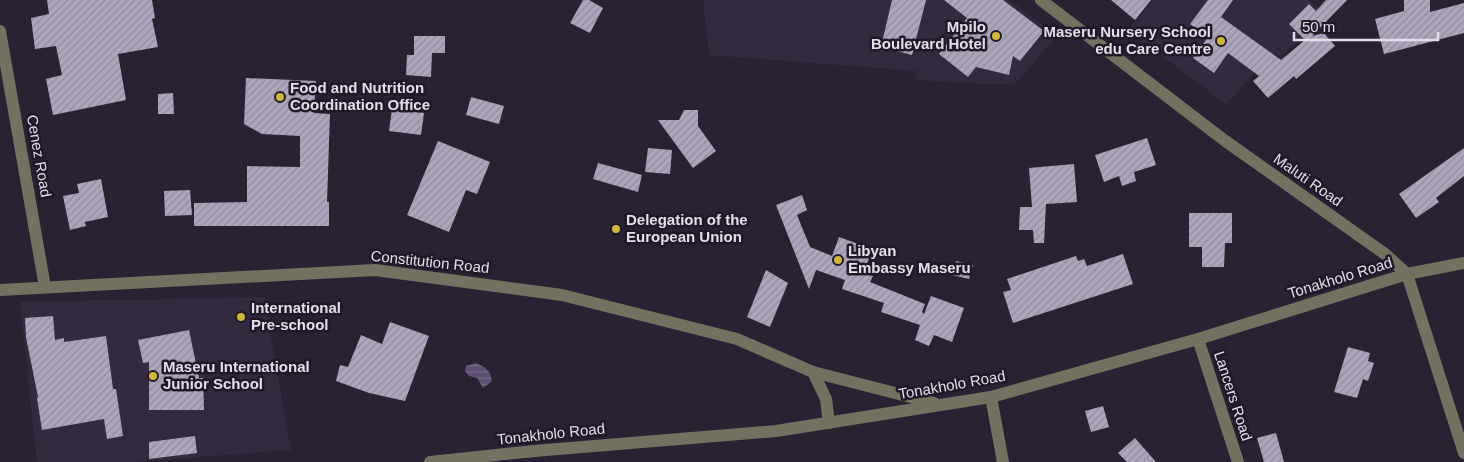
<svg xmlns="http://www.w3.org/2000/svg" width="1464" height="462" viewBox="0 0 1464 462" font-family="Arial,sans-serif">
	<defs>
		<pattern id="water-rules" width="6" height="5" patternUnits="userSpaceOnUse" patternTransform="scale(1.25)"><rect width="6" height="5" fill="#5d5074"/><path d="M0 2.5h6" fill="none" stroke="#746988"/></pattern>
		<pattern id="building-hatch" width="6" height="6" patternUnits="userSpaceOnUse" patternTransform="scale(1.25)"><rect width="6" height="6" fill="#aca5bb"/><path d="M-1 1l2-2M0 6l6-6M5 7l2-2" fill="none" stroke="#928c9e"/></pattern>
	</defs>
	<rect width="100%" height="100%" fill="#282233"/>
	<g fill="#332a40">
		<polygon points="703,0 1009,0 1058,35 1016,83 1008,85 915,80 916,71 709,55"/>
		<polygon points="1153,0 1308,0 1329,17 1279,57 1274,53 1226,104 1128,30"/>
		<polygon points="264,297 291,450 132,462 37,462 20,302"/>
	</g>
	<path fill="url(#water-rules)" d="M476 363C485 367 491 371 492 381L483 388 477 378 469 376 465 371 466 366Z"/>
	<g fill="url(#building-hatch)">
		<polygon points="47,0 152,0 155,18 152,19 158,47 118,54 126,100 53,115 46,79 62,75 56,46 35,49 31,18 49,14"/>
		<polygon points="583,0 589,0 603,8 590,33 570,23"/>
		<polygon points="892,0 926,0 912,55 881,47"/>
		<polygon points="944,0 1003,0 1044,31 1020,61 1013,56 1009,75 976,67 968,77 939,54 967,18"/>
		<polygon points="1111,0 1151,0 1135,20"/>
		<polygon points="1208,0 1233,0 1221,17 1281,60 1305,40 1289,24 1309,4 1316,11 1326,0 1347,0 1312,36 1324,33 1335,46 1296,79 1294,76 1268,98 1253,81 1259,76 1228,53 1214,73 1193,58 1208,37 1190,24"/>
		<polygon points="1404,0 1430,0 1430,12 1464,3 1464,33 1384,54 1375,19 1404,11"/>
		<polygon points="414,36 445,36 445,53 432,53 431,77 406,75 407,55 414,55"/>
		<polygon points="246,78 316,81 314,113 330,114 327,202 329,202 329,226 194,226 194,203 247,202 247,166 300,167 300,136 262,134 244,124"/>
		<polygon points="173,93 174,114 158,114 158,94"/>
		<polygon points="471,97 504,106 499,124 466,115"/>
		<polygon points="392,109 424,113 421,135 389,131"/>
		<polygon points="684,110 698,110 698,126 716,151 693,168 658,120 679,120"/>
		<polygon points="1147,138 1156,165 1134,172 1136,181 1122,186 1119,176 1104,182 1095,155"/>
		<polygon points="438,141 490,162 477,194 466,190 449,232 407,215"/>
		<polygon points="648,148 672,150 670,174 645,172"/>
		<polygon points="1464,148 1464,176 1436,198 1439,202 1416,218 1399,194"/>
		<polygon points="598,163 642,175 638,192 593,179"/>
		<polygon points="1074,164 1077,202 1046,204 1044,243 1034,243 1033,230 1019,230 1020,207 1032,207 1029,168"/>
		<polygon points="101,179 108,217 85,222 86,226 70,230 63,196 79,193 77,184"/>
		<polygon points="190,190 192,215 165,216 164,191"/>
		<polygon points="802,195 807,210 797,215 810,247 832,256 839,237 872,249 864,273 873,276 870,282 925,304 922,312 924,314 931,296 964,308 952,342 934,335 929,346 915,340 920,325 881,312 884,303 842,289 845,280 816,270 809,289 776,205"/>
		<polygon points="1189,213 1232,213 1232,243 1225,243 1224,267 1202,267 1202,247 1189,247"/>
		<polygon points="1123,254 1133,284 1013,323 1003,292 1011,290 1007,279 1076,256 1078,261 1084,259 1087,266"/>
		<polygon points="956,261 973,265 969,279 952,275"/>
		<polygon points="766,270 788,283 770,327 747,317"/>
		<polygon points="53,316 55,340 64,338 64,342 106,336 113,389 116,389 123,436 107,439 104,419 42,430 37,398 38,397 26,337 25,318"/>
		<polygon points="390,322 429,336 405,401 369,393 336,381 340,365 348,367 361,335 382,344"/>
		<polygon points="189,330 199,378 203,378 204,410 149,410 149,362 143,363 138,340"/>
		<polygon points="1348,347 1370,353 1368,361 1374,363 1368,381 1363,379 1357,398 1334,392"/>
		<polygon points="1103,406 1109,427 1091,432 1085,411"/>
		<polygon points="1276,433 1284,462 1264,462 1257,438"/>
		<polygon points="195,436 197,453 149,459 149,442"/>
		<polygon points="1135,438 1156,462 1127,462 1118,453"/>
	</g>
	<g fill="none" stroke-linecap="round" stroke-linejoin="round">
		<g stroke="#747160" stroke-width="12">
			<polyline points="1041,0 1224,140 1385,254 1407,274 1464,453"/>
			<polyline points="0,31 45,287"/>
			<polyline points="0,290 375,270 562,295 737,339 813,372 934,403"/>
			<polyline points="1198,339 1238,462"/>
			<polyline points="813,372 826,399 829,423"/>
			<polyline points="991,397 1003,462"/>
			<polyline points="430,462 534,451 776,431 991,397 1198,339 1407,274 1464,263"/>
		</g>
	</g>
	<g fill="#cfb837" stroke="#1f1929" stroke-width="2">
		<circle cx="996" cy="36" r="5"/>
		<circle cx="1221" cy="41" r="5"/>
		<circle cx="280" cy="97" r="5"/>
		<circle cx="616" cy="229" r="5"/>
		<circle cx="838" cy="260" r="5"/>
		<circle cx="241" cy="317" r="5"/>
		<circle cx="153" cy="376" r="5"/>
	</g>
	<g text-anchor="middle" stroke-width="5" stroke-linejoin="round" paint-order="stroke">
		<g font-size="15" font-weight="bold" fill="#e2deea" stroke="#1f1929" text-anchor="start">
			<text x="986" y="32" text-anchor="end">Mpilo<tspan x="986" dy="17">Boulevard Hotel</tspan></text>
			<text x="1211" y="37" text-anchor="end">Maseru Nursery School<tspan x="1211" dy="17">edu Care Centre</tspan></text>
			<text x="290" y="93">Food and Nutrition<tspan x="290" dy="17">Coordination Office</tspan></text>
			<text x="626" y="225">Delegation of the<tspan x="626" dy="17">European Union</tspan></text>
			<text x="848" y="256">Libyan<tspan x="848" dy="17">Embassy Maseru</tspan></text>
			<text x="251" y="313">International<tspan x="251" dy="17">Pre-school</tspan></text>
			<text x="163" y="372">Maseru International<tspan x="163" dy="17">Junior School</tspan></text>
		</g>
		<g font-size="15" fill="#e2deea" stroke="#1f1929">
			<text transform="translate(39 156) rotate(80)" y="5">Cenez Road</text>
			<text transform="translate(1308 180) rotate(35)" y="5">Maluti Road</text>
			<text transform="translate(430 262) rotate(6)" y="5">Constitution Road</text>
			<text transform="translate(1340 278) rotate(-17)" y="5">Tonakholo Road</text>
			<text transform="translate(952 385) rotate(-10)" y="5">Tonakholo Road</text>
			<text transform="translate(1233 396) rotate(72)" y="5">Lancers Road</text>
			<text transform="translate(551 434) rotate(-6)" y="5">Tonakholo Road</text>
		</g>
	</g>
	<path d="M1294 32v8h144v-8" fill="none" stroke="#e2deea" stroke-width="2.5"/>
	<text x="1302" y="32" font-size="15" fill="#e2deea" stroke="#1f1929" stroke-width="4" paint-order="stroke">50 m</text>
</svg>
